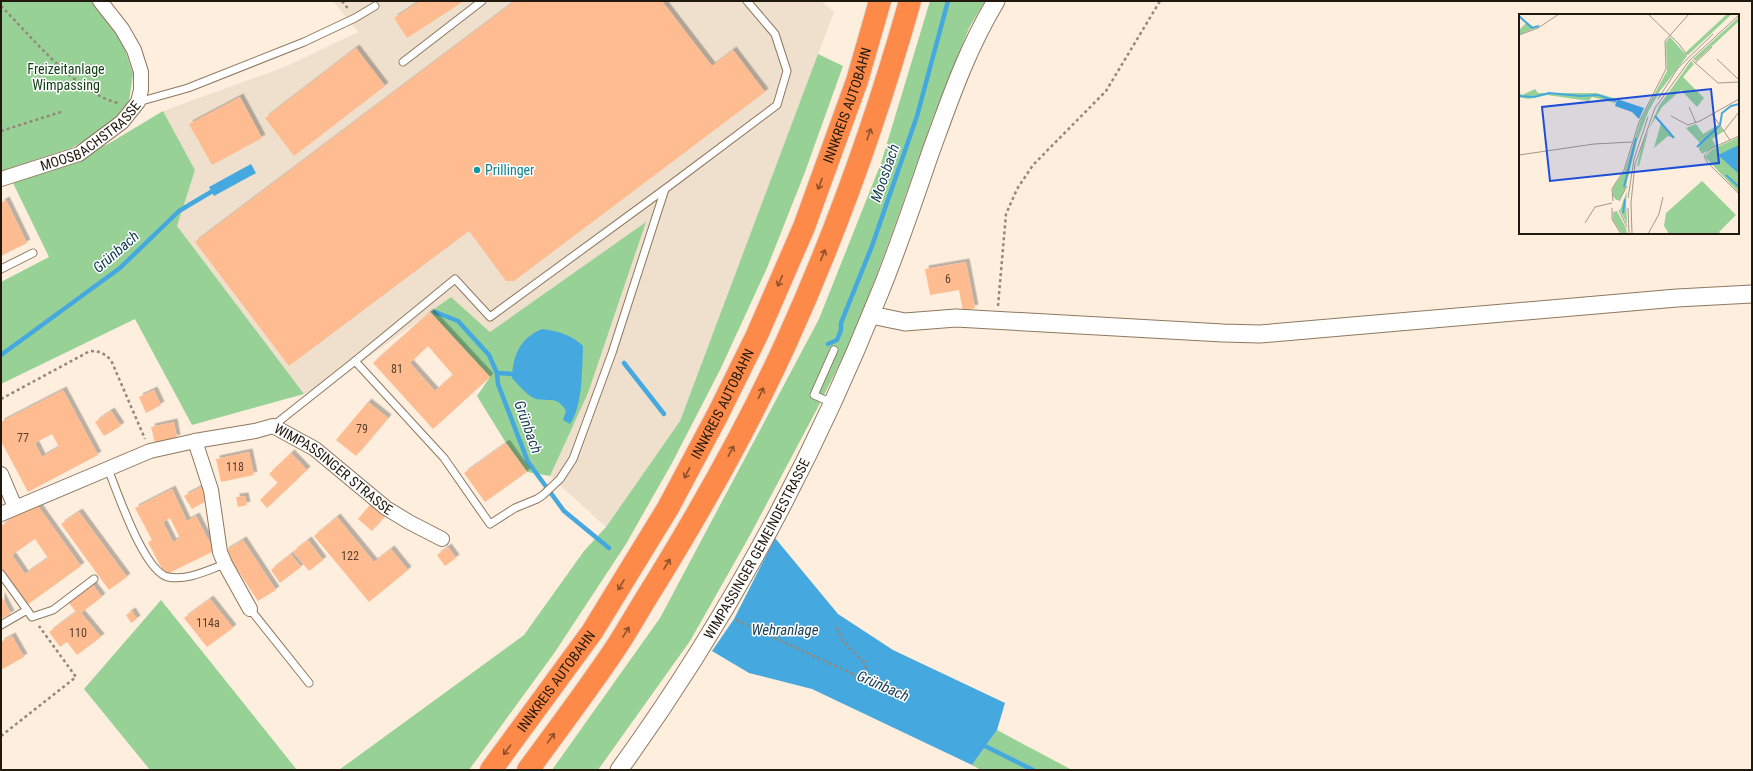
<svg xmlns="http://www.w3.org/2000/svg" width="1753" height="771" viewBox="0 0 1753 771" font-family="'Roboto Condensed',sans-serif">
	<defs>
		<filter id="shadow"><feDropShadow dx="3.5" dy="-3.5" stdDeviation="0" flood-color="#0004"/></filter>
	</defs>
	<rect width="100%" height="100%" fill="#fdeedd"/>
	<polygon fill="#efe0cd" points="333,1 821,1 834,12 680,421 606,527 540,467 515,354 451,297 351,370 304,394 176,226 195,170 163,111 287,66 358,32"/>
	<g fill="#98d196">
		<polygon points="1,1 92,1 120,34 133,74 129,101 111,127 71,148 1,171"/>
		<polygon points="930,1 985,1 969,28 932,120 893,231 854,335 817,409 749,537 690,641 598,770 552,770 660,618 819,319 881,163"/>
		<polygon points="818,54 843,66 805,172 767,268 720,370 672,463 626,544 555,652 469,770 339,770 524,635 584,551 606,527 680,421"/>
		<polygon points="163,111 195,170 177,226 304,394 192,425 135,319 1,384 1,282 49,257 13,183 108,144"/>
		<polygon points="646,222 588,393 550,476 527,472 506,443 477,396 490,377 430,312 451,297 490,332"/>
		<polygon points="161,600 297,770 150,770 84,689"/>
		<polygon points="997,730 1072,770 981,770 972,765"/>
	</g>
	<g fill="#45a9df">
		<polygon points="251,164 256,173 214,196 209,187"/>
		<path d="M542 329C558 331 572 335 583 346 582 368 583 406 570 424L563 420 566 411C557 395 550 402 536 399 527 396 518 384 512 378 513 355 520 338 542 329Z"/>
		<polygon points="775,538 838,614 893,650 1005,703 997,730 972,765 812,689 749,673 712,651 734,619"/>
	</g>
	<g fill="none" stroke-linecap="round" stroke-linejoin="round">
		<g stroke="#45a9df" stroke-width="4.5">
			<polyline points="435,312 458,321 489,355 497,373 498,384 528,462 564,511 609,548"/>
			<polyline points="828,344 837,340 841,330 841,323 872,246 917,116 948,1"/>
			<polyline points="1,355 120,268 179,211 216,189"/>
			<polyline points="624,363 664,414"/>
			<polyline points="497,373 512,374"/>
			<polyline points="981,744 1033,770"/>
		</g>
	</g>
	<g fill="#ffbc90" fill-rule="evenodd" filter="url(#shadow)">
		<polygon points="420,1 464,1 407,38 394,18"/>
		<polygon points="515,1 662,1 712,66 733,50 765,92 514,281 506,281 469,231 289,366 195,242"/>
		<polygon points="356,48 385,86 294,156 265,118"/>
		<polygon points="240,97 262,138 212,165 189,124"/>
		<polygon points="6,200 27,243 1,256 1,203"/>
		<polygon points="966,262 975,308 963,311 959,290 930,295 925,269"/>
		<path d="M430 312 490 377 433 429 373 363ZM428 346 453 375 435 391 410 363Z"/>
		<path d="M63 390 98 455 28 492 1 441V422ZM52 434 59 447 42 457 35 443Z"/>
		<polygon points="154,390 161,405 146,413 139,397"/>
		<polygon points="368,402 388,418 356,456 336,440"/>
		<polygon points="111,411 121,426 104,436 95,422"/>
		<polygon points="174,422 177,438 155,443 151,427"/>
		<polygon points="506,443 527,472 485,502 464,473"/>
		<polygon points="249,452 254,475 221,482 216,459"/>
		<polygon points="291,453 307,470 267,508 260,500 278,483 269,474"/>
		<polygon points="201,487 208,500 192,509 184,496"/>
		<path d="M172 489 187 521 196 516 214 551 165 575 148 542 152 540 135 508ZM170 518 180 538 173 542 163 522Z"/>
		<polygon points="245,496 247,505 238,507 236,497"/>
		<path d="M35 502 81 566 27 605 1 569V526ZM35 539 48 558 25 574 12 555Z"/>
		<polygon points="370,505 384,517 372,531 358,519"/>
		<polygon points="79,512 127,577 109,590 61,524"/>
		<polygon points="337,517 374,562 391,549 408,570 369,602 314,536"/>
		<polygon points="243,540 276,590 258,601 225,551"/>
		<polygon points="308,540 323,560 309,571 293,552"/>
		<polygon points="448,547 456,558 445,566 437,555"/>
		<polygon points="291,554 301,567 280,583 271,570"/>
		<polygon points="93,585 102,597 81,613 101,637 77,655 67,642 60,647 49,632 76,612 69,603"/>
		<polygon points="1,595 11,614 1,619"/>
		<polygon points="210,599 233,628 207,647 184,618"/>
		<polygon points="132,611 137,619 131,623 126,615"/>
		<polygon points="12,636 24,657 1,670 1,642"/>
	</g>
	<g fill="none" stroke-linecap="round" stroke-linejoin="round">
		<defs>
			<g id="service">
				<polyline points="403,62 482,1"/>
				<polyline points="138,102 188,88 304,42 355,18 375,6"/>
				<polyline points="1,269 33,253"/>
				<polyline points="355,361 455,279 490,317 665,189 777,105 787,71 775,34 747,1"/>
				<polyline points="832,403 814,395 834,350"/>
				<polyline points="273,426 355,361 444,458 490,524 515,508 537,499 543,495 560,479 573,459 612,353 665,189"/>
				<path d="M108 469C117 491 144 572 168 577 187 581 208 570 225 564"/>
				<polyline points="1,574 32,617 53,610 94,579"/>
				<polyline points="250,609 309,683"/>
				<polyline points="1,625 27,610"/>
			</g>
			<g id="minor">
				<path id="s1" d="M1 179 79 154 122 122 138 102 141 90V72L134 50 122 29 100 1"/>
				<polyline points="195,441 211,490 220,552 225,564 250,609"/>
				<polyline points="1,474 15,507"/>
				<path id="s2" d="M1 514 150 451 195 441 255 431 273 426 315 449 386 508 409 522 442 539"/>
			</g>
			<g id="tertiary">
				<polyline points="871,315 905,322 956,318 1223,333 1260,334 1677,298 1752,294"/>
				<path id="s3" d="M619 770C724 625 811 464 878 297 898 249 914 200 931 151 950 99 967 49 996 1"/>
			</g>
			<g id="motorway">
				<path id="s4" d="M491 770 592 632 668 508 718 414 757 335 804 227 857 81 880 1"/>
				<path d="M528 770C558 729 589 688 617 646 630 626 642 604 655 584 703 506 748 426 786 343 836 233 877 118 910 1"/>
			</g>
		</defs>
		<use href="#service" stroke="#8f785e" stroke-width="9"/>
		<use href="#minor" stroke="#8f785e" stroke-width="16"/>
		<use href="#tertiary" stroke="#8f785e" stroke-width="19"/>
		<use href="#motorway" stroke="#dbdad8" stroke-width="24"/>
		<g stroke="#94887a" stroke-width="2.5" stroke-dasharray="3 3" stroke-linecap="butt">
			<polyline points="342,1 349,10"/>
			<path d="M1 6C31 36 78 95 119 103"/>
			<polyline points="1,131 64,111"/>
			<polyline points="998,306 1006,214 1017,189 1033,165 1106,91 1160,1"/>
			<path d="M1 399 90 351C99 351 104 353 111 360L145 439"/>
			<polyline points="736,620 870,682 864,662 842,640 836,625"/>
			<polyline points="1,736 76,677 39,626"/>
		</g>
		<use href="#service" stroke="#fff" stroke-width="7"/>
		<use href="#minor" stroke="#fff" stroke-width="14"/>
		<use href="#tertiary" stroke="#fff" stroke-width="17"/>
		<use href="#motorway" stroke="#fd8a48" stroke-width="22"/>
	</g>
	<defs><path id="oneway-shaft" d="M-6 0H5M1.5-3L5.5 0L1.5 3" fill="none" stroke-width="1.6" stroke-linecap="round" stroke-linejoin="round"/></defs>
	<g stroke="#8f512b">
		<use href="#oneway-shaft" transform="translate(869 134) rotate(-71)"/>
		<use href="#oneway-shaft" transform="translate(820 184) rotate(110)"/>
		<use href="#oneway-shaft" transform="translate(823 255) rotate(-67)"/>
		<use href="#oneway-shaft" transform="translate(780 281) rotate(114)"/>
		<use href="#oneway-shaft" transform="translate(761 393) rotate(-64)"/>
		<use href="#oneway-shaft" transform="translate(731 451) rotate(-62)"/>
		<use href="#oneway-shaft" transform="translate(687 473) rotate(118)"/>
		<use href="#oneway-shaft" transform="translate(667 564) rotate(-58)"/>
		<use href="#oneway-shaft" transform="translate(621 585) rotate(121)"/>
		<use href="#oneway-shaft" transform="translate(626 632) rotate(-58)"/>
		<use href="#oneway-shaft" transform="translate(551 738) rotate(-54)"/>
		<use href="#oneway-shaft" transform="translate(507 750) rotate(127)"/>
	</g>
	<circle fill="#0f9aa8" stroke="#fff" stroke-width="1.5" cx="477" cy="170" r="4"/>
	<g text-anchor="middle" stroke-width="3" stroke-linejoin="round" paint-order="stroke">
		<g font-size="12" fill="#58412e">
			<text x="948" y="283">6</text>
			<text x="397" y="373">81</text>
			<text x="362" y="433">79</text>
			<text x="23" y="442">77</text>
			<text x="235" y="471">118</text>
			<text x="350" y="560">122</text>
			<text x="208" y="627">114a</text>
			<text x="78" y="637">110</text>
		</g>
		<g font-size="14" fill="#0d3f11" stroke="#fff">
			<text x="66" y="74">Freizeitanlage<tspan x="66" dy="16">Wimpassing</tspan></text>
		</g>
		<g font-size="14" fill="#21180e" stroke="#fff">
			<text dy="5" stroke="none"><textPath href="#s4" startOffset="758">INNKREIS AUTOBAHN</textPath></text>
			<text dy="5" stroke="none"><textPath href="#s1" startOffset="101">MOOSBACHSTRASSE</textPath></text>
			<text dy="5" stroke="none"><textPath href="#s4" startOffset="434">INNKREIS AUTOBAHN</textPath></text>
			<text dy="5" stroke="none"><textPath href="#s2" startOffset="362">WIMPASSINGER STRASSE</textPath></text>
			<text dy="5" stroke="none"><textPath href="#s3" startOffset="261">WIMPASSINGER GEMEINDESTRASSE</textPath></text>
			<text dy="5" stroke="none"><textPath href="#s4" startOffset="110">INNKREIS AUTOBAHN</textPath></text>
		</g>
		<g font-size="14" fill="#0d838f" stroke="#fff" text-anchor="start">
			<text x="485" y="175">Prillinger</text>
		</g>
		<g font-size="15" font-style="italic" fill="#174057" stroke="#fff">
			<text transform="translate(885 173) rotate(-71)" y="5">Moosbach</text>
			<text transform="translate(116 252) rotate(-41)" y="5">Grünbach</text>
			<text transform="translate(528 427) rotate(70)" y="5">Grünbach</text>
			<text x="785" y="635">Wehranlage</text>
			<text transform="translate(883 686) rotate(24)" y="5">Grünbach</text>
		</g>
	</g>
	<g transform="translate(1519 14)">
		<rect width="220" height="220" fill="#fdeedd"/>
		<path d="M208 0H213L169 41 166 39ZM220 3V7L177 47 174 45ZM8 8 16 14 0 21V16ZM151 23 168 42 141 77 130 96 118 127 106 176 100 186H97L94 182V174L106 156 122 105 148 57 147 28ZM172 47 175 50 164 63 185 84 178 93 162 76 143 93 130 115 120 152H118L123 131 140 92ZM16 75 19 79H77L98 85 96 89 73 83 70 87 28 81 9 85 0 83V78L3 81ZM142 109 155 124 149 122 135 134ZM177 110 184 120 199 111 205 117 193 125 197 132 183 140 180 135 181 129 167 114ZM220 123V179L186 143 192 136ZM183 167 217 201 200 218 202 220H150L145 212 147 199ZM108 177 107 188 108 210 101 196ZM98 197 107 214 108 220H103L94 206V198Z" fill="#98d196"/>
		<path d="M98 85 125 94 120 105 113 98 96 92ZM220 131V160L199 141Z" fill="#45a9df"/>
		<path fill="none" stroke="#45a9df" stroke-width="2" d="M0 2 13 14 20 12M0 82 15 83 30 79 61 82 79 81 97 87M136 102 155 124M178 133 201 111 203 99 212 92 220 90M207 161 220 173M105 173 117 124M104 199 106 185"/>
		<path fill="none" stroke="#a5988a" stroke-width="1" d="M129 0 160 30 168 41M0 21 19 14 40 0M198 45 220 66M173 46 199 69 220 68M176 49 193 33M139 85 159 54 194 20M170 93 177 109M193 100 211 126M152 102 169 111 181 107 220 85M205 117 220 98M220 122 191 135 185 142 188 148 220 180M0 141 75 130 113 128M109 184 115 145 129 103M94 187 93 175 105 156 120 108 147 55 146 27 170 0M100 187 108 172M93 194V205L102 220M109 194 110 220M100 196 108 213M66 209 76 193 93 189M113 220 112 189 116 150 136 94 170 47 220 1M129 220 140 200 144 183"/>
		<path fill="#1d4ed8" fill-opacity="0.15" stroke="#1d4ed8" stroke-width="2" d="M192 75 200 149 31 167 23 93Z"/>
		<rect width="220" height="220" fill="none" stroke="#21180e" stroke-width="2"/>
	</g>
	<rect width="1753" height="771" fill="none" stroke="#21180e" stroke-width="4"/>
</svg>
